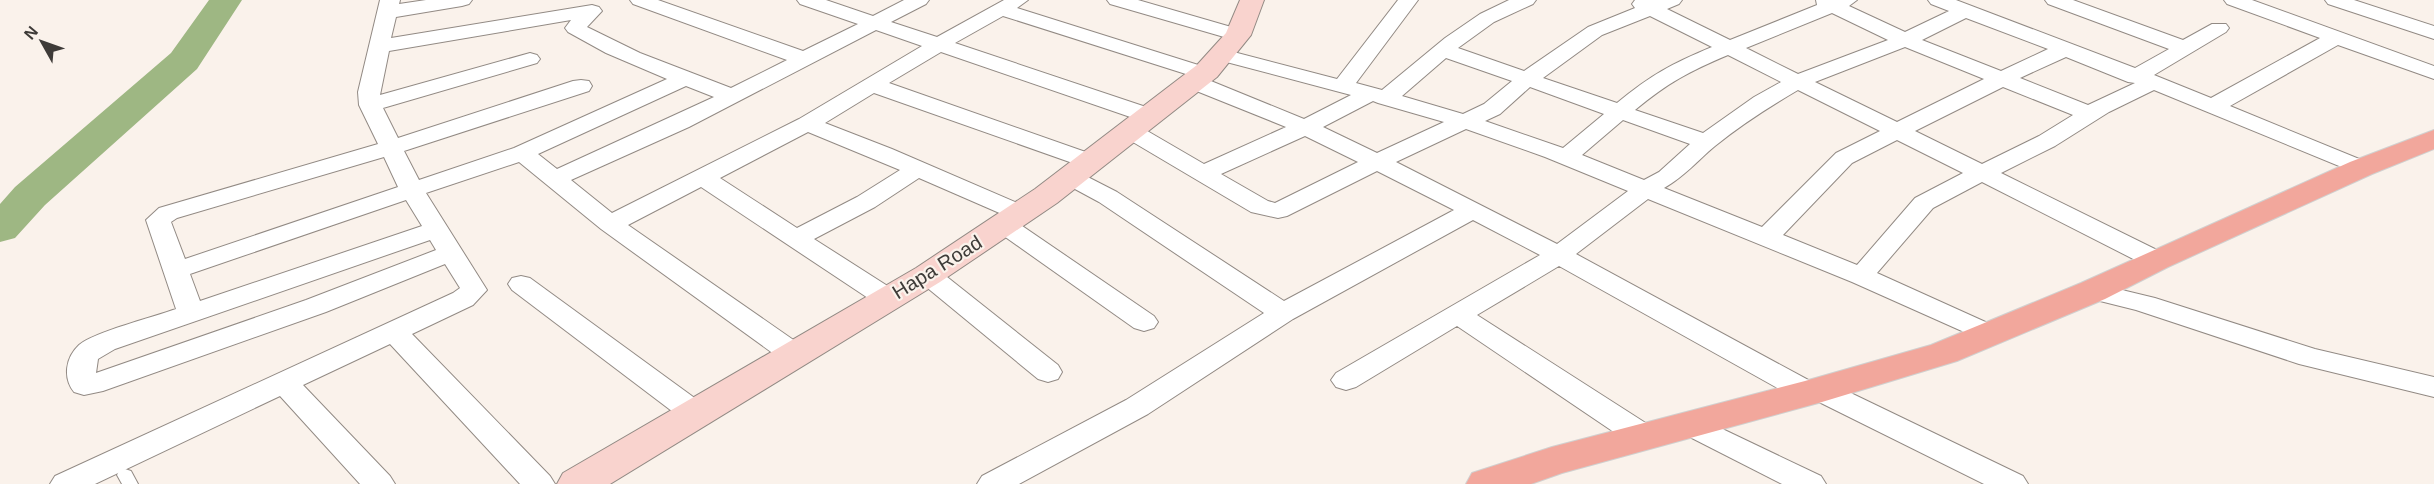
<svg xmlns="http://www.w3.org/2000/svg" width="2434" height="484" viewBox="0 0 2434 484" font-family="Helvetica,sans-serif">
	<rect width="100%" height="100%" fill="#faf2eb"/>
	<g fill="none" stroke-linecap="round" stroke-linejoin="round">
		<polygon fill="#9eb783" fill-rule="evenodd" points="209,0 242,0 197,69 45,205 15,238 0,242 0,204 15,187 171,53"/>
		<defs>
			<polygon id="lane" points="125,469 131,471 138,484 122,484 117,475 119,471"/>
			<g id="street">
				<path d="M380 0H400L399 4 426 0H472L469 4 462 6 396 17 391 38 592 5 599 7 602 11 587 27 640 53 731 88 787 60 633 4 630 0H658L803 51 858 24 800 4 797 0H826L873 16 904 0H929L926 4 891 22 937 37 1004 0H1028L1017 8 1211 69 1215 73 1211 77 1206 79 1304 119 1351 95 1215 59 1212 55 1215 51 1222 49 1337 79 1398 0H1418L1356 83 1382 90 1445 38 1480 14 1509 0H1536L1533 4 1494 22 1458 48 1524 71 1588 27 1635 8 1632 4 1635 0H1682L1679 4 1667 9 1730 40 1817 5 1816 0H1857L1849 6 1905 32 1949 11 1931 4 1928 0H1956L2135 68 2169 49 2048 4 2045 0H2073L2183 40 2212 24H2226L2229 28 2226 32 2154 75 2211 98 2320 38 2227 4 2224 0H2252L2434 66V79L2338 45 2230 106 2369 163 2373 168 2369 173 2361 175 2154 90 2109 112 2055 146 2001 173 2165 254 2169 260 2165 266 2156 268 2147 266 1982 182 1933 208 1877 273 2001 329 2005 335 2001 341 1991 344 1852 282 1648 199 1576 254 1812 382 1820 380 1830 383 2023 476 2028 484H1984L1817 401 1809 403 1799 400 1559 266 1477 315 1655 429 1659 437 1655 445 1644 448 1633 445 1457 326 1356 387 1346 390 1336 387 1331 380 1336 373 1540 255 1473 220 1293 319 1148 414 1019 484H977L982 476 1126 400 1264 313 1099 202 1062 182 1058 177 1062 172 1070 170 1078 172 1117 192 1284 301 1454 210 1377 171 1287 216 1278 218 1251 212 1121 135 1118 130 1121 125 1129 123 1137 125 1204 164 1286 127 1184 86 1181 81 1184 76 1189 75 1003 16 955 43 1155 110 1158 115 1155 120 1147 122 1139 120 941 52 889 83 1097 156 1101 161 1097 166 1089 168 1081 166 874 93 825 123 892 149 1029 208 1032 213 1029 218 1020 220 1011 218 919 178 875 207 814 239 897 292 900 298 897 304 887 306 877 304 701 187 628 225 805 348 809 355 805 362 795 364 785 362 601 229 519 162 426 193 487 290 473 305 412 334 550 476 555 484H520L390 344 303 385 390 476 395 484H360L280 396 95 484H50L55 476 453 293 460 288 445 264 326 312 103 391 84 395 74 392C63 378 65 358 79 345 94 332 154 317 176 309L146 220 159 208 378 144 359 105 358 92ZM1832 13 1888 40 1798 74 1746 48ZM1650 16 1712 47C1671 64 1651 75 1617 103L1543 78 1602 35ZM1966 18 2048 49 2001 71 1922 40ZM571 20 565 28 568 32 606 53 667 79 514 148 419 180 404 151 589 91 592 86 589 81 581 80 573 81 398 138 383 108 537 63 540 59 537 55 530 53 380 95 389 51ZM876 30 922 46 799 119 612 213 571 180 689 127ZM1905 47 1984 79 1897 122 1815 82ZM1728 55 1781 82 1754 97 1703 133 1635 110C1669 82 1688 72 1728 55ZM2066 57 2128 82 2135 83 2088 105 2020 78ZM1446 58 1512 81 1484 104 1463 114 1402 96ZM686 86 714 97 557 169 538 154ZM1530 87 1604 114 1563 148 1485 121 1500 114ZM2003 87 2073 115 2039 136 1982 164 1915 131ZM1798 90 1880 131 1836 153 1762 227 1664 188C1684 177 1698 160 1715 146 1741 125 1769 107 1798 90ZM1373 101 1378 103 1444 122 1377 153 1323 127ZM1623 120 1690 144 1659 172 1644 180 1582 155ZM1466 129 1545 157 1628 191 1557 244 1396 162ZM808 132 900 170 857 197 797 228 720 178ZM1305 136 1358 162 1275 203 1268 201 1221 174ZM1897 140 1963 173 1915 198 1857 265 1783 235 1852 163ZM384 157 398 187 185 259 171 222 177 218ZM406 200 422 226 200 301 190 274ZM430 240 436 250 306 300 96 373 98 359 115 349Z"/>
				<polygon points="1107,0 1138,0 1245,31 1248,35 1245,39 1231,39 1110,4"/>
				<polygon points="2325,0 2354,0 2434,26 2434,39 2328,4"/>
				<polygon points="1003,216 1012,219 1154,316 1158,322 1154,328 1144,331 1134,328 994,229 990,224 994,219"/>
				<polygon points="928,267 937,269 1058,365 1062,372 1058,379 1048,382 1038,379 919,281 915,275 919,269"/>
				<polygon points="521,276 530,278 707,407 711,414 707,421 696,424 685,421 512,290 508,284 512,278"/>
				<polygon points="2093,283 2155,298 2315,349 2434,377 2434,397 2299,364 2136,310 2084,297 2080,291 2084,285"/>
				<polygon points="1691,414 1821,476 1826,484 1782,484 1680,432 1676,425 1680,418"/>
			</g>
			<polygon id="secondary" points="1240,0 1264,0 1251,35 1217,77 1057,203 940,282 610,484 557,484 563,473 916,268 1035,189 1197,65 1226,33"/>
			<polygon id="primary" points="2434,130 2434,149 2372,174 2168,267 2105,299 1957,361 1822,402 1562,473 1531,484 1466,484 1472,473 1552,447 1805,381 1931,345 2081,283 2350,162"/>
		</defs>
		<use href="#lane" stroke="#928a84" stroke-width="2"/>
		<use href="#street" stroke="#928a84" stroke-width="2"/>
		<use href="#secondary" stroke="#928a84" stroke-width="2"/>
		<use href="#primary" stroke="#d1d0cf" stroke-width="2"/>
		<use href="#lane" fill="#fff" fill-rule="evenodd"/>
		<use href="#street" fill="#fff" fill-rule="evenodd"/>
		<use href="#secondary" fill="#f9d3ce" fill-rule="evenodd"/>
		<use href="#primary" fill="#f2a79c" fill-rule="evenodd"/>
	</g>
	<g text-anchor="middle" stroke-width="4.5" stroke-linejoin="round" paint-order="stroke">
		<g font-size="20" fill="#3e3b38" stroke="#faf2eb">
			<text transform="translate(937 267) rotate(-32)" y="7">Hapa Road</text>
		</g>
	</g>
	<g transform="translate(42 42) rotate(310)" stroke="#faf2eb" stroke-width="4.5" paint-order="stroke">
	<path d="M0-4.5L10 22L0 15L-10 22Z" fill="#3e3b38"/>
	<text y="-9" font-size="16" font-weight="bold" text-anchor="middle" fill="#3e3b38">N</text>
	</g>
</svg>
